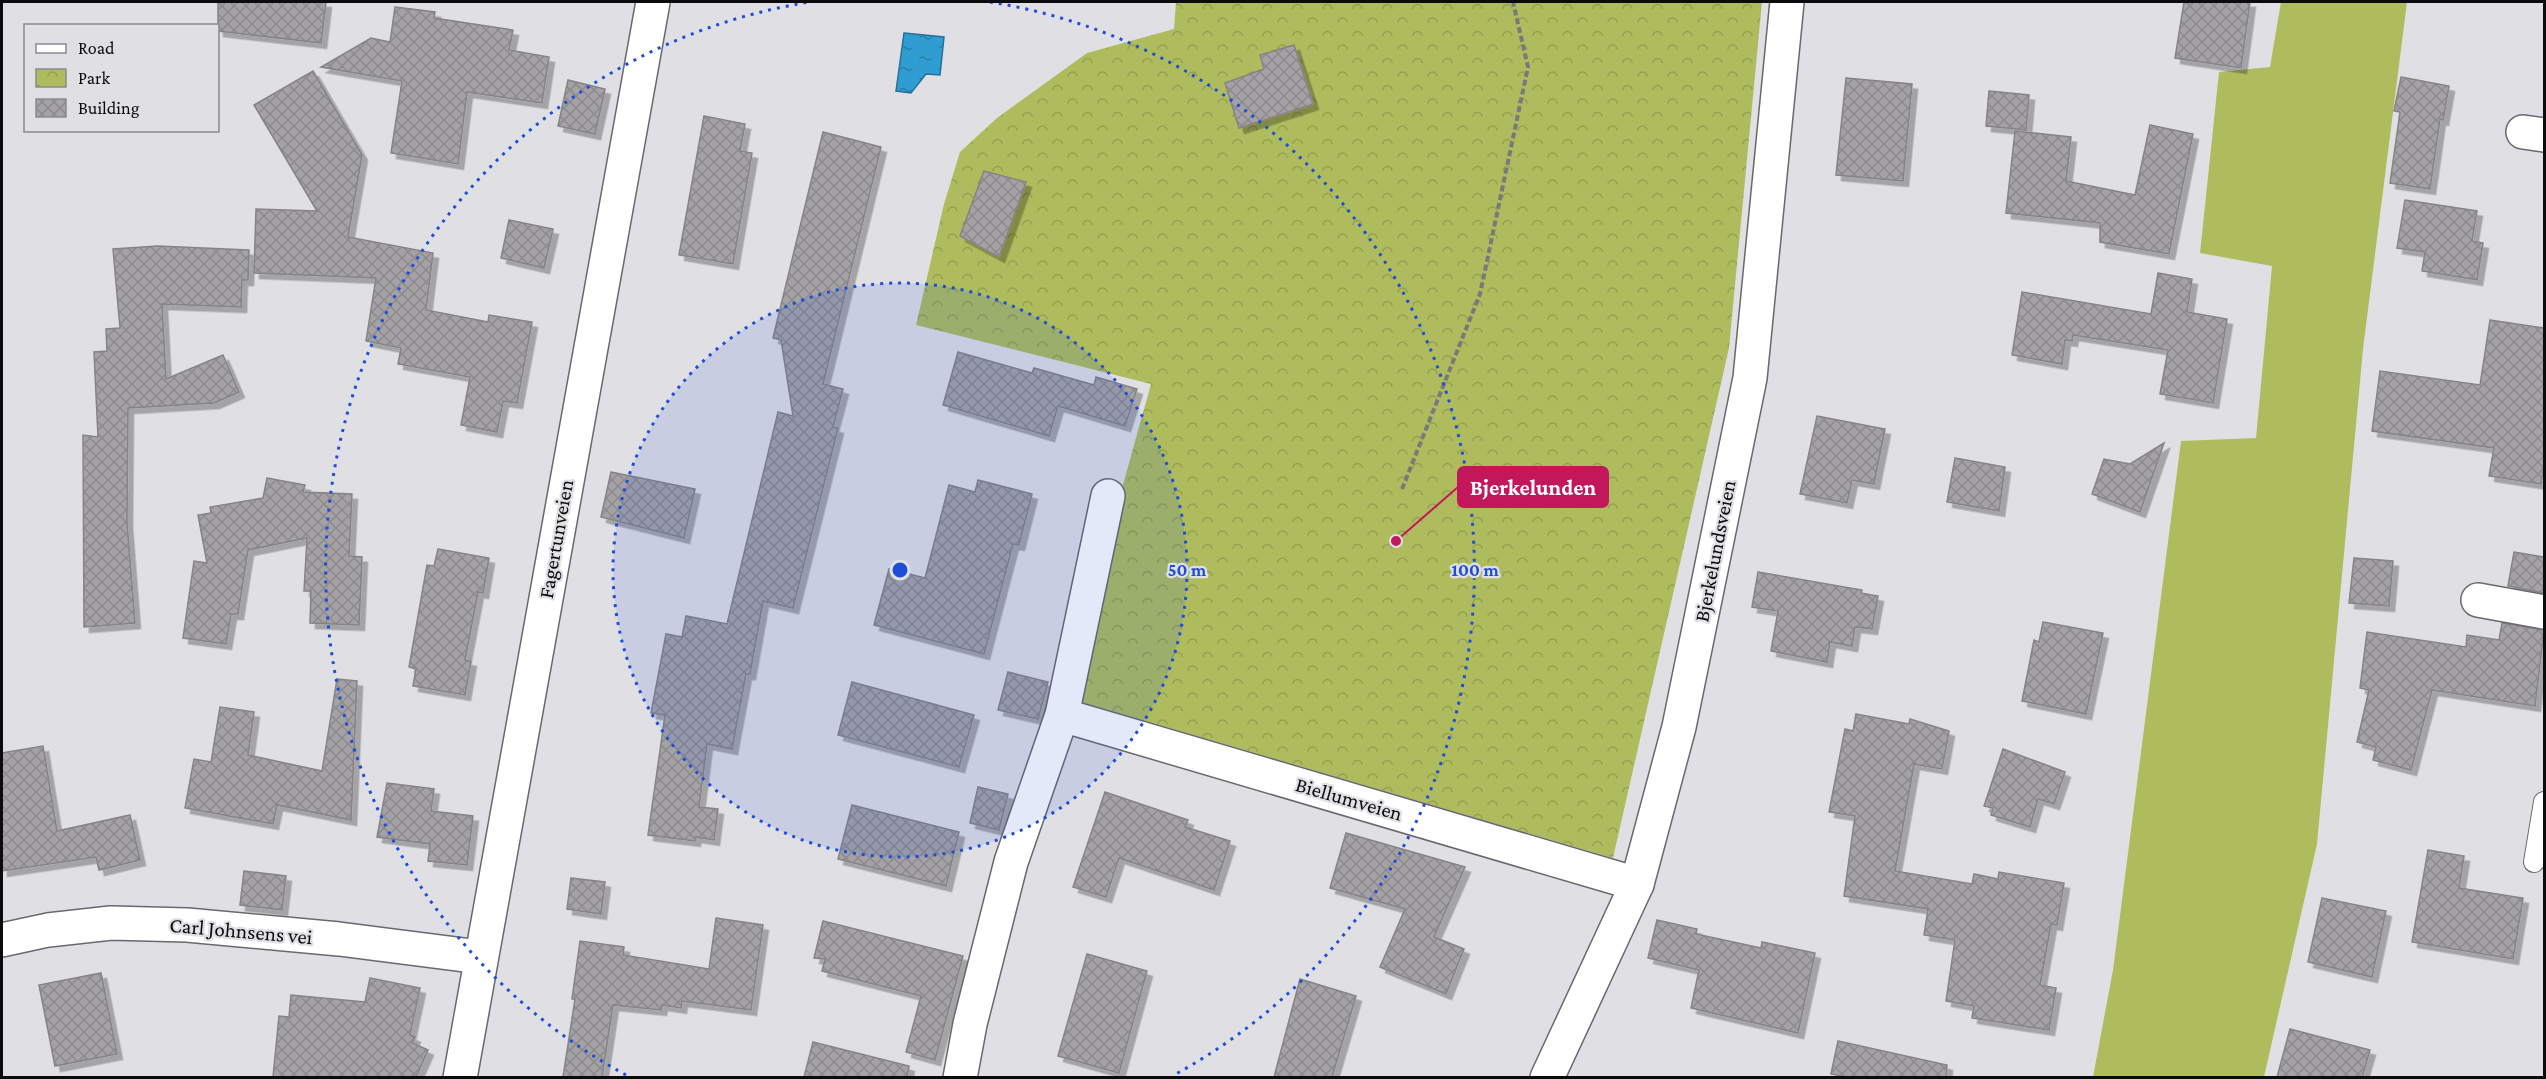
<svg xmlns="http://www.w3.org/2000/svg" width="2546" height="1079" viewBox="0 0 2546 1079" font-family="'Crimson Pro',serif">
	<defs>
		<pattern id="park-crowns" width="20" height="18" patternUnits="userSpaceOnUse" patternTransform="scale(1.5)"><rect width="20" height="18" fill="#aebc5e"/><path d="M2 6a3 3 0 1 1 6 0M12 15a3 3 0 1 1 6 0" fill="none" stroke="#94a050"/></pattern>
		<pattern id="water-ripples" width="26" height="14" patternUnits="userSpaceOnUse" patternTransform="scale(1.5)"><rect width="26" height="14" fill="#2f9dd2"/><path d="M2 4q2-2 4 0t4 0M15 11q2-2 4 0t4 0" fill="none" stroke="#267ea9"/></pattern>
		<pattern id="building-cross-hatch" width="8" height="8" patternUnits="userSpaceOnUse" patternTransform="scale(1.5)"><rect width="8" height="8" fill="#a5a2a5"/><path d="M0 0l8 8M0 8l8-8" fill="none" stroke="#8d8a8d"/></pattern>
		<filter id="shadow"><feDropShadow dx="5.5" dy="5.5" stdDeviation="0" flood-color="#0004"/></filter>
	</defs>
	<rect width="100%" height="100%" fill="#e0e0e4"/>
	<polygon fill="#aebc5e" points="2281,2 2407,2 2363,349 2317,844 2264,1077 2093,1077 2113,970 2181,441 2256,438 2272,266 2200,253 2219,72 2270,67"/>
	<polygon fill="url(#park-crowns)" points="1176,2 1762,2 1729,348 1613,858 1064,697 1151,384 916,325 944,204 960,152 997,118 1087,53 1174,29"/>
	<polygon fill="url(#water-ripples)" stroke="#247197" stroke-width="1.5" points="904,33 944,37 940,75 926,74 911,93 896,91"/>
	<g fill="url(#building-cross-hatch)" stroke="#868386" stroke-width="1.5" filter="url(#shadow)">
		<polygon points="218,2 326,2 321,43 218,31"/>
		<polygon points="2184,2 2250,2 2241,68 2175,58"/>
		<polygon points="395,7 435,12 434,18 513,30 509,50 549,57 542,103 467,92 458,164 391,153 402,81 321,67 371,38 390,42"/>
		<polygon points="1294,45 1313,104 1239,128 1225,83 1264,69 1260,55"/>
		<polygon points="313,71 362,155 348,237 433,253 426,310 488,322 489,315 532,322 517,403 503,401 497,432 461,425 470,377 398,364 401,348 366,341 376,278 254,273 256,209 317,211 254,105"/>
		<polygon points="2401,77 2449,86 2443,120 2440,119 2430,189 2390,183 2400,112 2394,111"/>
		<polygon points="1846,78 1912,84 1903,181 1836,175"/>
		<polygon points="568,80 605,89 595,134 558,126"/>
		<polygon points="1989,91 2029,95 2026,130 1986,126"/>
		<polygon points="704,116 745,124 740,151 752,153 733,264 679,255"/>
		<polygon points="2150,125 2193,134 2169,254 2100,242 2100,223 2006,213 2015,131 2071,137 2066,181 2135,195"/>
		<polygon points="823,132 881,147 823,384 843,389 833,427 838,428 793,608 763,601 750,674 746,674 732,749 707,744 699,807 718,809 714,840 695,837 695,841 648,835 665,715 651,713 666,634 682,637 686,616 727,624 778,412 793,416 781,340 773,338"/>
		<polygon points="984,171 1026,182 999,257 960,236"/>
		<polygon points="2405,200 2477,211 2472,241 2483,243 2477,280 2422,271 2425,252 2397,248"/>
		<polygon points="509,220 553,229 544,268 501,258"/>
		<polygon points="158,246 249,250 248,280 242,280 241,307 162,304 166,379 223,355 239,392 214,403 128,408 127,522 135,623 84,627 83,435 98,437 94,352 107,351 106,329 120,328 113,249"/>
		<polygon points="2158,273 2192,279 2187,312 2227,319 2213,403 2160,394 2168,350 2073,335 2072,341 2065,340 2062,364 2012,355 2022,292 2151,314"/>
		<polygon points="2490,320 2544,328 2544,462 2541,484 2489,476 2494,448 2372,431 2380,371 2480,385"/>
		<polygon points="958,352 1032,373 1034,368 1094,385 1096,377 1137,389 1125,426 1058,406 1049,436 943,405"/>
		<polygon points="1817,416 1885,429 1874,484 1852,480 1847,503 1800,494"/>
		<polygon points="2164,443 2140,512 2092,494 2104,459 2130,464"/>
		<polygon points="1955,458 2005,467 1999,511 1947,502"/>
		<polygon points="611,472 695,489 684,538 601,517"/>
		<polygon points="267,478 305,485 303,492 352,494 349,556 362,557 359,625 310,623 311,591 304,591 307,538 248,550 238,614 231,614 226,644 183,638 194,561 207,563 198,515 211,513 210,507 263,498"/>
		<polygon points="978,480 1032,494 1019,545 1013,544 984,654 874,625 889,569 925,578 949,485 975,492"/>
		<polygon points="438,549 489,558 483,593 478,592 465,660 471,661 465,695 413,686 416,669 409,667 427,565 434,566"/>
		<polygon points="2514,552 2544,557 2544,593 2508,586"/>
		<polygon points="2354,558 2393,561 2389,606 2349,603"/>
		<polygon points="1758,572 1862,590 1861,593 1878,596 1872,629 1855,627 1852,646 1830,642 1827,662 1771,651 1778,611 1752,607"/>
		<polygon points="2043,622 2103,633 2086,714 2022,701 2034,640 2039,642"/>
		<polygon points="2502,623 2544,630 2535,706 2432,690 2411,770 2373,760 2376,747 2357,742 2369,690 2360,688 2367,632 2466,647 2467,635 2499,640"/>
		<polygon points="1008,672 1048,682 1038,719 998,710"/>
		<polygon points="337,679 357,681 351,820 277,805 273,824 185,808 194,759 211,762 220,707 254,712 248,755 322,771"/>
		<polygon points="852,682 974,715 959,767 838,735"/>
		<polygon points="1856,714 1909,724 1910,719 1949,731 1942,769 1914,764 1895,871 1972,884 1974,874 1998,879 1999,872 2064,883 2057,925 2051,924 2040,985 2056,988 2049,1030 1972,1018 1974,1006 1946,1001 1955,940 1924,935 1928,909 1844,896 1855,816 1829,812 1845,729 1853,731"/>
		<polygon points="43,746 57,831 130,815 140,860 99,870 96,857 2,871 2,753"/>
		<polygon points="2003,749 2065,772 2054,804 2038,799 2030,827 1991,815 1993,808 1984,806"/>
		<polygon points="387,783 434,789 431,811 473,816 467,865 428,861 430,844 377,837"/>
		<polygon points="978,787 1008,794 999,830 970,823"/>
		<polygon points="1105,792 1188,820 1185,827 1230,841 1214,890 1119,858 1106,897 1073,887"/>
		<polygon points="852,805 959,832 946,886 838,859"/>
		<polygon points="1346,833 1465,867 1434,937 1464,949 1446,994 1380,967 1405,909 1330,888"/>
		<polygon points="2428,850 2464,856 2459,888 2523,898 2513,959 2412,942"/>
		<polygon points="244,871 286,876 282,910 240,905"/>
		<polygon points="571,878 605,882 601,914 567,909"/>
		<polygon points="2322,898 2386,911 2372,977 2308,962"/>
		<polygon points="716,918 763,925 751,1010 682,1001 681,1008 662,1005 661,1010 613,1005 602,1077 563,1077 575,999 572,999 580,941 624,947 623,955 709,969"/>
		<polygon points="1657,920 1697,929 1696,934 1761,948 1762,942 1815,953 1798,1033 1691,1008 1699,970 1648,958"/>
		<polygon points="823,921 963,956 935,1060 906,1052 921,996 822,971 825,959 814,958"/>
		<polygon points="1087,954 1147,971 1119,1073 1058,1056"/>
		<polygon points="101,973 117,1054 55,1066 39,985"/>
		<polygon points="370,978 420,988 410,1035 415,1037 412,1043 428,1050 416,1077 273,1077 279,1016 289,1017 291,995 365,1002"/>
		<polygon points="1300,979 1356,996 1332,1077 1274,1077"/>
		<polygon points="2290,1029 2370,1050 2362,1077 2277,1077"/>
		<polygon points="1838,1041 1947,1065 1946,1077 1847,1077 1831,1074"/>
		<polygon points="813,1042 909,1066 907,1077 804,1077"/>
	</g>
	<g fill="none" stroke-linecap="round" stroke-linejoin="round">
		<defs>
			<polyline id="lane" points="2534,862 2544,802"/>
			<g id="street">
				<polyline points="2523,132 2544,135"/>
				<polyline points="2478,600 2544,612"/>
				<polyline points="1062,715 1637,884"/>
				<polyline points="2,940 48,930 111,923 187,925 339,939 480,957"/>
				<polyline points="460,1078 653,2"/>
				<polyline points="960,1078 970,1024 1011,862 1062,715 1108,496"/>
				<polyline points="1547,1078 1637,884 1679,727 1750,378 1787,2"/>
			</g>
		</defs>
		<use href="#lane" stroke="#69686c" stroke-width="22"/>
		<use href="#street" stroke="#69686c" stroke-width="36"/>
		<polyline stroke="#79797c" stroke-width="4" stroke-dasharray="6 3" stroke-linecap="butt" points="1402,489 1480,294 1528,67 1513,2"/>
		<use href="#lane" stroke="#fff" stroke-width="20"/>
		<use href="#street" stroke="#fff" stroke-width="33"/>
	</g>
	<circle cx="900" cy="570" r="287" fill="#1d4ed8" fill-opacity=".12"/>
	<g fill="none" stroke="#1d4ed8" stroke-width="3" stroke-dasharray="3 6">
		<circle cx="900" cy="570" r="287"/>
		<path d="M626 1075A575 575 0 0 1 810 2M990 2A575 575 0 0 1 1174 1075"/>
	</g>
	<g text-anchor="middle" stroke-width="4.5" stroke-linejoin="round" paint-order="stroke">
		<g font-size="21" fill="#0b0b0d" stroke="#e0e0e4">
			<text transform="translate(556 539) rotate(-80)" y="7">Fagertunveien</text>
			<text transform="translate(1715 551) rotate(-79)" y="7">Bjerkelundsveien</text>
			<text transform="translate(1349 799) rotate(16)" y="7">Biellumveien</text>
			<text transform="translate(241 931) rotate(5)" y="7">Carl Johnsens vei</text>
		</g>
	</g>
	<circle cx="900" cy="570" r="9" fill="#1d4ed8" stroke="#e0e0e4" stroke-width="3"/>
	<g font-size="18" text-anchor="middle" font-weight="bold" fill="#1d4ed8" stroke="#e0e0e4" stroke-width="4.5" stroke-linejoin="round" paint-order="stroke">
		<text x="1187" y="576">50 m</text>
		<text x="1475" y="576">100 m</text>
	</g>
	<path fill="none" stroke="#c2185b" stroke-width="2" d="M1396 541L1458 487"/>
	<circle fill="#c2185b" stroke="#e0e0e4" stroke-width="2" cx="1396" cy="541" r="6"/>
	<rect fill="#c2185b" stroke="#c2185b" stroke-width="2" x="1458" y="467" width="150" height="40" rx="6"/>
	<g font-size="22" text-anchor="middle" font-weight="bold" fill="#fff">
		<text x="1533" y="495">Bjerkelunden</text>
	</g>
	<rect width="2546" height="1079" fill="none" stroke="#0b0b0d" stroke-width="6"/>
	<rect x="24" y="24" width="195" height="108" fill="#e0e0e4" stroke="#8b8b8e" stroke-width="1.5"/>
	<rect x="36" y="44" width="30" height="9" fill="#ffffff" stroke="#8b8b8e" stroke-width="1.5"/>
	<text x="78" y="54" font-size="18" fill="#0b0b0d">Road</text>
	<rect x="36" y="69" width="30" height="18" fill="url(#park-crowns)" stroke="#8b8b8e" stroke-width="1.5"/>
	<text x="78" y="84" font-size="18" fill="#0b0b0d">Park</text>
	<rect x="36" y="99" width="30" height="18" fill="url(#building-cross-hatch)" stroke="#8b8b8e" stroke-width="1.5"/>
	<text x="78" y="114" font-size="18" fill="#0b0b0d">Building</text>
</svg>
